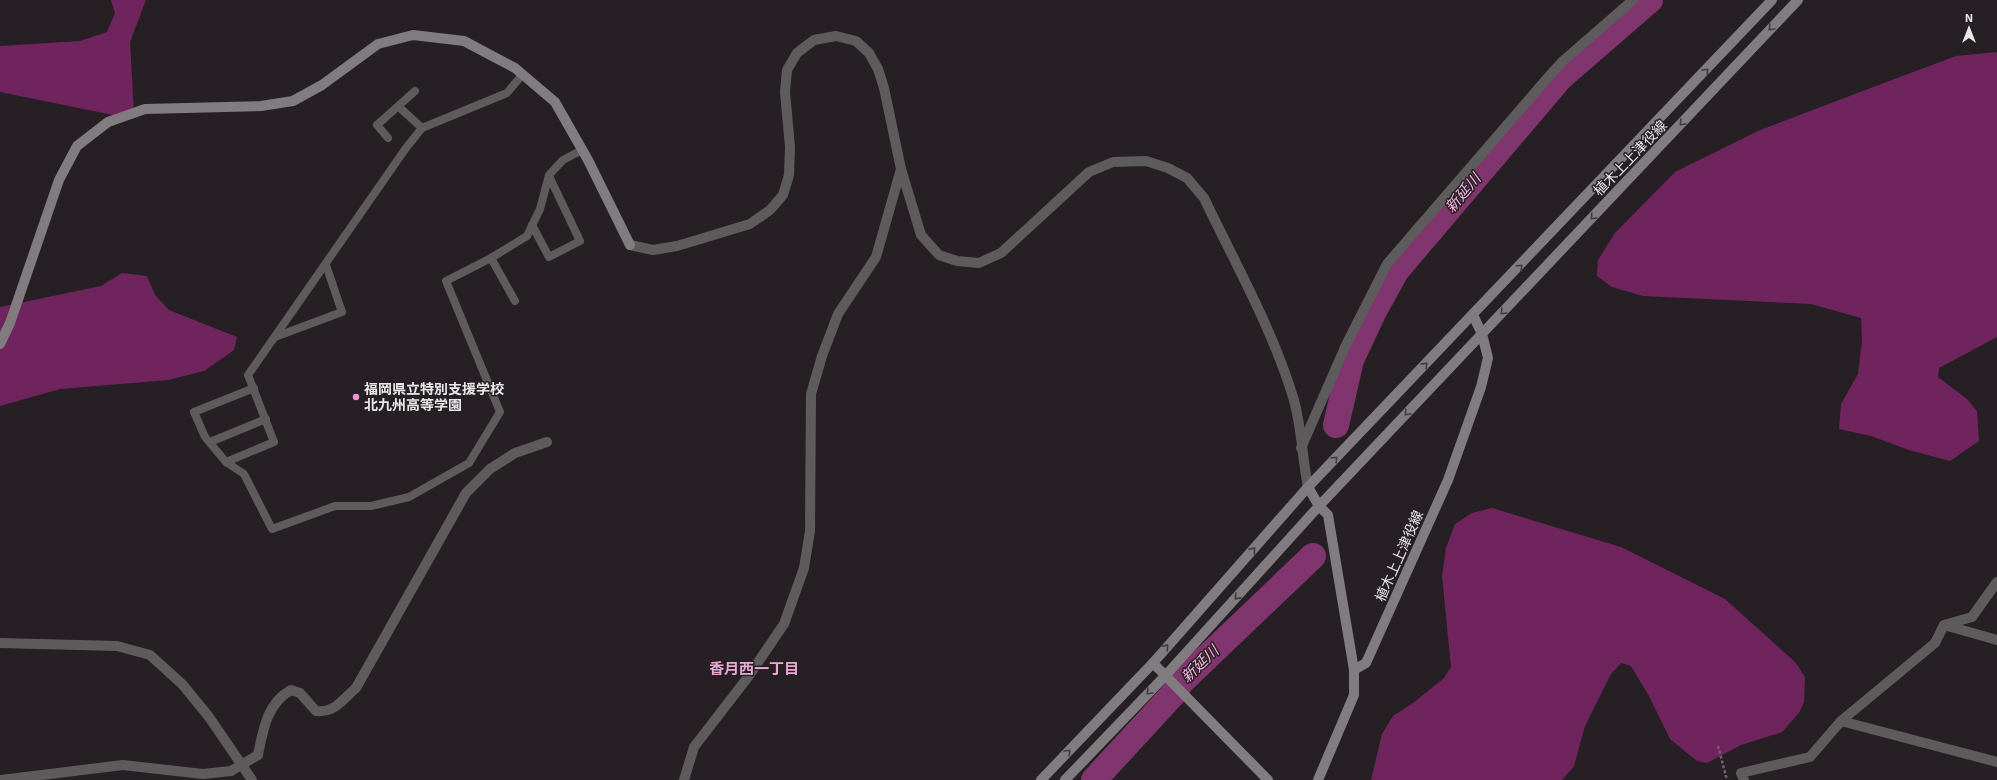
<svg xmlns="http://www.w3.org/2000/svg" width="1997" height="780" viewBox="0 0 1997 780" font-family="'Exo 2','Noto Sans JP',sans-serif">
	<rect width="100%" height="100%" fill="#262024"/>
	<g fill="#70245e">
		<polygon points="111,0 146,0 130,42 134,114 113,115 0,92 0,46 80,41 107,32 115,13"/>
		<polygon points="1997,52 1997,337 1939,368 1938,377 1967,399 1977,411 1979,441 1950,461 1909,450 1871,436 1839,429 1841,404 1858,374 1862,340 1861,318 1811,304 1643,296 1612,287 1597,276 1598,260 1615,233 1675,172 1758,131 1860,92 1956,56"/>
		<polygon points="122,273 147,276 155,295 169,310 237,337 234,350 204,371 168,380 60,389 0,406 0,307 101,286"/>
		<polygon points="1492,508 1621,547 1725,599 1796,663 1805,677 1804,702 1799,713 1782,732 1741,745 1707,763 1697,761 1670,739 1649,696 1631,666 1621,663 1611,674 1585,726 1574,766 1562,780 1371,780 1382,734 1393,716 1413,703 1444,678 1451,667 1442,576 1446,548 1455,524 1472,513"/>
	</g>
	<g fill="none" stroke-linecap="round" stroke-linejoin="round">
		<g stroke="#81356e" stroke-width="26">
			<polyline points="1336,425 1351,360 1373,313 1396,271 1560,78 1650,0"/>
			<polyline points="1094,780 1176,691 1181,682 1313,556"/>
		</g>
		<polyline stroke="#6a6568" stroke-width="2.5" stroke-dasharray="3 2" stroke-linecap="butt" points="1718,746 1727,780"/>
		<g stroke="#5e5b5d" stroke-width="8">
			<polyline points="399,107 422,128"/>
			<polyline points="388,138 377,125 415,91"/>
			<polyline points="532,225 549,257 580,241 549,176"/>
			<polyline points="491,258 515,301"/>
			<polyline points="275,337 342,312 326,265"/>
			<polyline points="254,388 194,412 205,437 226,462 244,474 272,529 335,506 371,506 409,497 469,463 500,412 446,281 491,258 527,236 540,209 549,175 563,160 582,150"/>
			<polyline points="210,442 266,419"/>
			<polyline points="226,462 274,442 248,375 406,148 422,128 507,93 523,74"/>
		</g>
		<g stroke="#5e5b5d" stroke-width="10">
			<path d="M630 245 653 250 677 246 750 224 770 210 783 195 789 175 790 147 785 92 787 70 797 53 814 40 836 36 856 41 869 53 878 69 884 88 901 169 921 235 939 255 957 261 979 263 1001 253 1089 172 1113 162 1146 161 1168 168 1187 178 1204 198C1235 263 1272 328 1293 397 1302 426 1302 458 1308 487"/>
			<polyline points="1301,448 1346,345 1387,264 1550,75 1563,61 1633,0"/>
			<polyline points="1944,625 1997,640"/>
			<polyline points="0,643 117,646 150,655 183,685 209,717 252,780"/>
			<polyline points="1841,721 1997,762"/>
			<path d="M258 755C263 730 267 703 291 690L300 693 316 711C335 713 342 700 356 688L466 493 490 469 515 453 547 442"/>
			<polyline points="1,780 123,765 203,774 231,771"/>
			<polyline points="684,780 694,747 748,677 784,624 804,568 810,531 811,394 822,356 838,314 876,257 901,169"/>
			<polyline points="1744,780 1741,773 1810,757 1841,721 1935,643 1944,625 1972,617 1997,582"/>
		</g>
		<g stroke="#817c7f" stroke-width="10">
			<polyline points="0,344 10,323 59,180 77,146 108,122 145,109 261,106 293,101 322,85 378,44 413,35 464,41 515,68 555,102 588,160 630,245"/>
			<polyline points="1308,487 1319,506 1328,515 1354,670 1354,695 1318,780"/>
			<polyline points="1153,663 1268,780"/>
			<polyline points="1354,670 1366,663 1383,625 1448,480 1481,387 1488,358 1482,334 1473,315"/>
			<polyline points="1041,780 1153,663 1308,487 1772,0"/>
			<polyline points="1065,780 1165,676 1319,506 1798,0"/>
		</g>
		<polyline stroke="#5e5b5d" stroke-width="10" points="231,771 258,755"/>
	</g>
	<defs><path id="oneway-chevron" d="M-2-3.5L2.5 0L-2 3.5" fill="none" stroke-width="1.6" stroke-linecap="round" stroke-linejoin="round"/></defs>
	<g stroke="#413c3f">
		<use href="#oneway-chevron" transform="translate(1771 28) rotate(133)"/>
		<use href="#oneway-chevron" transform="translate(1706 71) rotate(-47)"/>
		<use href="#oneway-chevron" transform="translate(1682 123) rotate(134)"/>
		<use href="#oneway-chevron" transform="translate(1593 217) rotate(134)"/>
		<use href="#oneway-chevron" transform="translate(1520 267) rotate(-46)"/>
		<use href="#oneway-chevron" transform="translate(1503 312) rotate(134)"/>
		<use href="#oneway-chevron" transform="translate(1425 365) rotate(-46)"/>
		<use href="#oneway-chevron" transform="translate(1407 413) rotate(133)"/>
		<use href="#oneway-chevron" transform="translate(1335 459) rotate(-46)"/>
		<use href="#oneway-chevron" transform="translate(1253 550) rotate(-48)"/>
		<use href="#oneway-chevron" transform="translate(1237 597) rotate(132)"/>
		<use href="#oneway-chevron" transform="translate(1166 647) rotate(-48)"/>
		<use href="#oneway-chevron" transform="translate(1149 692) rotate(134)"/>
		<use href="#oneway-chevron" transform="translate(1068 752) rotate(-46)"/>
	</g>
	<circle fill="#f291d6" stroke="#262024" stroke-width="1.5" cx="356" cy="397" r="4"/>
	<g text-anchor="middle" stroke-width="3" stroke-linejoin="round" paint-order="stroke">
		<g font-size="14" fill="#ebe7e9" stroke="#262024">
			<text transform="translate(1630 158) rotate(-46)" y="5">植木上上津役線</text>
			<text transform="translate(1399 556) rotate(-66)" y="5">植木上上津役線</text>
		</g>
		<g font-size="14" font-weight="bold" fill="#ebe7e9" stroke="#262024" text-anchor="start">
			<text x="364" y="394">福岡県立特別支援学校<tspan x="364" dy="16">北九州高等学園</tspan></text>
		</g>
		<g font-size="15" font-style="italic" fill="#f8b7e4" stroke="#262024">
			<text transform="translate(1463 193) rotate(-50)" y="5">新延川</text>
			<text transform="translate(1200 664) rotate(-44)" y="5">新延川</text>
		</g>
		<g font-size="15" font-weight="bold" fill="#eaa6d5" stroke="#262024">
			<text x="754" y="674">香月西一丁目</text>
		</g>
	</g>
	<g transform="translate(1969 28)" stroke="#262024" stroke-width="3" paint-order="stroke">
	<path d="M0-3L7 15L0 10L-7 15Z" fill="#ebe7e9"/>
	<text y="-6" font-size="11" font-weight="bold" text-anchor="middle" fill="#ebe7e9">N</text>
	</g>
</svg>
